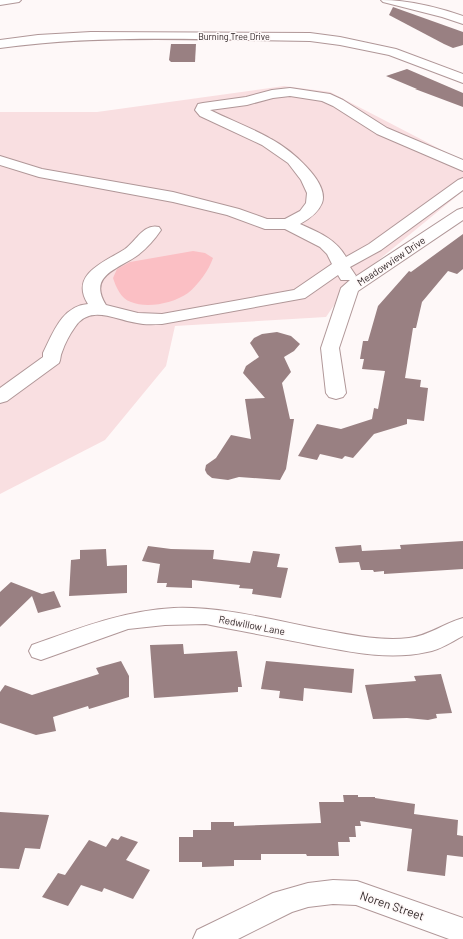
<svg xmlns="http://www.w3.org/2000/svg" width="463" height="939" viewBox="0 0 463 939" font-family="Barlow,sans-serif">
	<rect width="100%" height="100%" fill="#fef8f8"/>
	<polygon fill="#f9dfe1" points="284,86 330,92 463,161 463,191 348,285 326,317 175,326 166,366 105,440 0,494 0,112 97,112"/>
	<path fill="#fbbfc4" d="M193 251 205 253 213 258C209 270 198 285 188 293 174 303 147 309 131 302 121 299 116 287 113 278L117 269 130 262Z"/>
	<g fill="#998082">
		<polygon points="393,7 463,32 463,45 453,48 444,44 389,15"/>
		<polygon points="171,44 196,44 195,62 171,62 169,60"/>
		<polygon points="407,69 463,93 463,107 415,89 417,89 386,76"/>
		<polygon points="463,234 463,269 457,274 448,271 422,302 416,328 413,328 405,378 421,380 420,387 428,388 424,421 407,419 407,424 374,434 353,458 345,456 342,459 320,454 317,460 298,456 317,424 341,429 372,419 374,408 378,409 385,371 362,369 364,359 360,359 363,341 368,341 378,306 409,271 411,272"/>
		<polygon points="277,332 291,336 300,344 294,351 284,357 291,372 282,383 290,419 294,419 286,469 280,480 239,477 228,480 212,478 207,474 205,470 206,465 216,458 231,435 251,439 245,399 265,398 243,373 246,366 259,357 250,343 254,338 262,334"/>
		<polygon points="463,541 463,569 384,574 384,571 374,572 373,570 361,570 359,562 339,563 335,547 361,545 362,551 401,549 400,545"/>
		<polygon points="148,546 171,549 214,550 213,559 250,563 253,551 280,554 277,567 288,568 281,598 252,594 253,589 239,588 240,585 192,580 192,588 166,587 167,583 157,583 160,564 142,561"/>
		<polygon points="106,549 107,566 127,565 127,593 69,596 71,560 80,559 80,550"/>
		<polygon points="11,582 42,594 54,591 61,607 38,613 32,596 0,627 0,592"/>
		<polygon points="183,644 184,654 237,651 242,687 238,687 238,692 154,698 150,645"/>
		<polygon points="121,661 129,676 129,697 89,709 88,706 53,717 56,731 36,735 0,723 0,692 5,685 32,695 99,674 96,668"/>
		<polygon points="266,661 354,669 352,693 304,688 303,701 279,698 280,691 261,689"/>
		<polygon points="441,674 452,713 436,714 437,718 428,720 407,718 373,719 365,685 416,681 414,676"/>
		<polygon points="343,795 358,795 358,797 375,797 375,798 415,804 414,814 458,820 457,835 463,836 463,857 447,855 445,876 407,871 412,829 360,821 361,826 355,826 356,837 349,837 350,842 338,842 339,856 307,856 306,854 261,854 261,860 234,860 234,866 202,867 202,862 179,862 179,837 193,837 193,830 211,830 211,822 234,822 234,826 321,823 319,802 344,802"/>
		<polygon points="0,812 49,815 40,849 25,848 19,869 0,868"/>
		<polygon points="121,836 138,842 126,860 150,870 133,899 104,888 102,892 81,885 68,906 42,897 58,873 65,875 89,840 106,847 112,838 118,840"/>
	</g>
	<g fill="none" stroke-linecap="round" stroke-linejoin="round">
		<defs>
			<g id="minor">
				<polygon points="0,0 21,0 19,2 0,5"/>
				<path d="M381 0C409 0 437 7 463 16V24L442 17 383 2Z"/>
				<path d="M91 32 310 33 340 37 396 49 463 74V83L389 55 340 45 310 41C207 40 102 34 0 48V40L38 35Z"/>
				<path d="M290 88 330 94 343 100 387 128 463 160V171L377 134 333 106 322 101 290 96 273 98 247 105 210 110C230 120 252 128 271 139 288 148 330 181 322 203 318 213 309 219 300 224 318 232 336 239 346 257L369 244 458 180 463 178V190L381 250 350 267 356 276 355 277 457 210 463 208V220L358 291 339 348 346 393 343 397 336 399 329 397 326 393 321 348 341 288 350 280H341L338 275 305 298 162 324C154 324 145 325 137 323 116 320 90 304 75 327 70 334 65 343 62 352 60 356 61 359 59 363L7 401 0 403V388L43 357V353C53 333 62 306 88 304 69 274 105 262 125 249 136 241 144 223 159 227L161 230C155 239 147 248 138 255 119 269 87 275 106 305L138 313 162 314 294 290 332 264 327 254 320 247 285 229H265L227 215 173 202 39 177 0 165V156L42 169 173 192 239 209 267 219H285L300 211 306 203 307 193 301 180 288 163 262 145 200 116 195 110 198 104 203 103 246 97 272 90Z"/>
				<path d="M174 608C224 606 280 622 330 631 356 636 383 641 409 638 429 636 444 623 463 618V636C451 642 440 650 427 652 387 661 347 651 308 644 274 637 240 631 206 624L165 625 128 629 41 660 32 657 29 651 32 645C80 628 122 611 174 608Z"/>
				<polygon points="333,880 357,881 463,918 463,939 449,939 356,905 333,904 308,907 292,912 238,939 193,939 197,930 273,893 308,883"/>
			</g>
		</defs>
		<use href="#minor" stroke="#b09798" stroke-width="2"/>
		<use href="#minor" fill="#fff" fill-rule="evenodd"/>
	</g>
	<g text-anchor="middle" stroke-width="3" stroke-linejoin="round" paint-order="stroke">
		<g font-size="9" fill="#302627" stroke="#fef8f8">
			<text x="234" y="40">Burning Tree Drive</text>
		</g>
		<g font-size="10" fill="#302627" stroke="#fef8f8">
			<text transform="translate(391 261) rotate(-34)" y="4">Meadowview Drive</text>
			<text transform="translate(252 625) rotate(11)" y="4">Redwillow Lane</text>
		</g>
		<g font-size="12" fill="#302627" stroke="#fef8f8">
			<text transform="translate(392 906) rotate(19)" y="4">Noren Street</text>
		</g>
	</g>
</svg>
